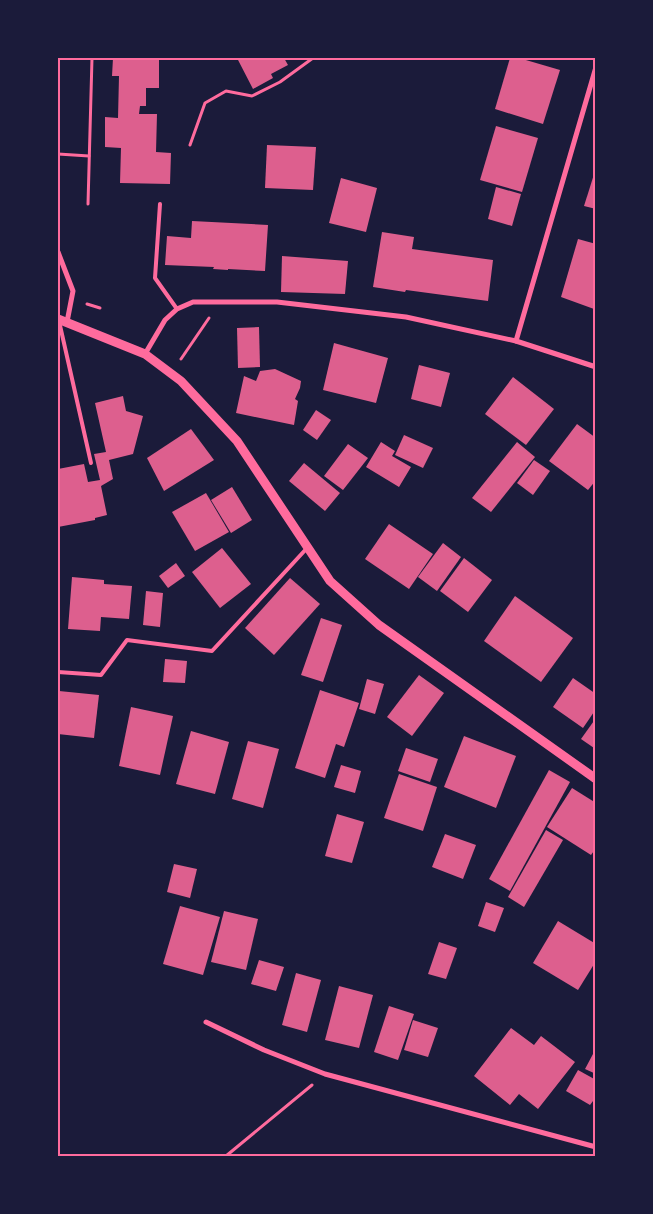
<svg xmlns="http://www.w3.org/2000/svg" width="653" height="1214" viewBox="0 0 653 1214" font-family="Poppins,sans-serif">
	<rect width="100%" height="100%" fill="#1b1b3a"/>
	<g fill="#dd5f8e">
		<polygon points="113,58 159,58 159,88 146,88 146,106 140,106 139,114 157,114 156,152 171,153 170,184 120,183 121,148 105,147 105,117 118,118 119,76 112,76"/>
		<polygon points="237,58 284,58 288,65 271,74 273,78 253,89"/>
		<polygon points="510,58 519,58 560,70 543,124 495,109"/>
		<polygon points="496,126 538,138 522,192 480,180"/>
		<polygon points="267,145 316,147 313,190 265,188"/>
		<polygon points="596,168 596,209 584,206"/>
		<polygon points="341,178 377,188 366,232 329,223"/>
		<polygon points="496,187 521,194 512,226 488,219"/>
		<polygon points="192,221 268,225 265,271 228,269 228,270 213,269 214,267 165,265 167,236 191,238"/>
		<polygon points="382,232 414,237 412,249 493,260 488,301 406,290 405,292 373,287"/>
		<polygon points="578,239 596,244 596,303 594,309 561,297"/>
		<polygon points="282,256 348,261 345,294 281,292"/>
		<polygon points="259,327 260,367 238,368 237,328"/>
		<polygon points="334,343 388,358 376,403 323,390"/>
		<polygon points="419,365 450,373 441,407 411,399"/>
		<polygon points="275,369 301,381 300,388 295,399 298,401 294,425 236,413 244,376 256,381 260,371"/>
		<polygon points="513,377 554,409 526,445 485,414"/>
		<polygon points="123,396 126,411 143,416 133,454 109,460 113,479 101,486 107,515 95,518 95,520 58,527 58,469 84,464 88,482 100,480 94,454 106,452 95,403"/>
		<polygon points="316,410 331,420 317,440 303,430"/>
		<polygon points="577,424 596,438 596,480 588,490 549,461"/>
		<polygon points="191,429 214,460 164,491 147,458"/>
		<polygon points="404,435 433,448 423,468 395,455"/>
		<polygon points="381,442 395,451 392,456 411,467 399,487 366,467"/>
		<polygon points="517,442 535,457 491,512 472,498"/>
		<polygon points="348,444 368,458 343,490 324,476"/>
		<polygon points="534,460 550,471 533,495 517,483"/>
		<polygon points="304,463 340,493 325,511 289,481"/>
		<polygon points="232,487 252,520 231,533 211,500"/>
		<polygon points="206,493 229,532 195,551 172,512"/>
		<polygon points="389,524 433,554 409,589 365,559"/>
		<polygon points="443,543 461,557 437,591 418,577"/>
		<polygon points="222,548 251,584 220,608 192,572"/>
		<polygon points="464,558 492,580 468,612 440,591"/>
		<polygon points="176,563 185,576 168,588 159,576"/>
		<polygon points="72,577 104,580 104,584 132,586 129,619 101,617 100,631 68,629"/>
		<polygon points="290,578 320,604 274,655 245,628"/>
		<polygon points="146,591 163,593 160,627 143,625"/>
		<polygon points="515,596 573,638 541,682 484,641"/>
		<polygon points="321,618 342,625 323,682 301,675"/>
		<polygon points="165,659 187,661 185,683 163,682"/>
		<polygon points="419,675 444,693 412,736 387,717"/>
		<polygon points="573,678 596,694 596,709 583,728 553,707"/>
		<polygon points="367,679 384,684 375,714 359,709"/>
		<polygon points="320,690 359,703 344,747 336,744 325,778 295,768"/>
		<polygon points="59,691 99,695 94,738 58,734"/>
		<polygon points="131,707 173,716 160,775 119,766"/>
		<polygon points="596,718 596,745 594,748 581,739"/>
		<polygon points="191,731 229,742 215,794 176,784"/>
		<polygon points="464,736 516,756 496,808 444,787"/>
		<polygon points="248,741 279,749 263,808 232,799"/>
		<polygon points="406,748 438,759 430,782 398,771"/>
		<polygon points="341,765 361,771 355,793 334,787"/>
		<polygon points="549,770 570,782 510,891 489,879"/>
		<polygon points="399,774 437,787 423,831 384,818"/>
		<polygon points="572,788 596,803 596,848 591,855 547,827"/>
		<polygon points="337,814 364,822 352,863 325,856"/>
		<polygon points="546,830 563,840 524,907 508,897"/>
		<polygon points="445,834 476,845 463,879 432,867"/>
		<polygon points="174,864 197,869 190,898 167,892"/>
		<polygon points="486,902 504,908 495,932 478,926"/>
		<polygon points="180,906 220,917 203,975 163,964"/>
		<polygon points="224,911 258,919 246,970 211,962"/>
		<polygon points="558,921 596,944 596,961 578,990 533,963"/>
		<polygon points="439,942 457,948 446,979 428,974"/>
		<polygon points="259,960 284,967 276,991 251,984"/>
		<polygon points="296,973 321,980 307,1032 282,1025"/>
		<polygon points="339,986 373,995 359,1048 325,1040"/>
		<polygon points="389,1006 414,1014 398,1060 374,1052"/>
		<polygon points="413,1020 438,1028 428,1057 404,1050"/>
		<polygon points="511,1028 534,1045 541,1036 575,1062 538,1109 519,1094 510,1105 474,1076"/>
		<polygon points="593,1054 596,1055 596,1074 585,1069"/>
		<polygon points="578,1070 596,1080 596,1097 590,1105 566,1091"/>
	</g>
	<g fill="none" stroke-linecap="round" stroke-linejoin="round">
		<g stroke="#ff6b9d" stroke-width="3">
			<polyline points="190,145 205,103 226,91 252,96 280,82 313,58"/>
			<polyline points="58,154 89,156"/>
			<polyline points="88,204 92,58"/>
			<polyline points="87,304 100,308"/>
			<polyline points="181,359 209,318"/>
			<polyline points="226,1156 312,1085"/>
		</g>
		<g stroke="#ff6b9d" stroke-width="4">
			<polyline points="160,204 155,278 177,309"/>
			<polyline points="59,321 91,463"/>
			<polyline points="58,672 101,675 127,640 212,651 308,547"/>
		</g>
		<g stroke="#ff6b9d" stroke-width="5">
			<polyline points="58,252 73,291 67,322"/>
			<polyline points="516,341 596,67"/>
			<polyline points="145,354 165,320 177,309 193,302 277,302 406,317 516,341 596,367"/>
			<polyline points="206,1022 264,1050 325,1074 596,1147"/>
		</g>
		<polyline stroke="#ff6b9d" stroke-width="9" points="58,319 145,354 181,381 237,441 330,581 379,625 596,779"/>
	</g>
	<rect width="653" height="1214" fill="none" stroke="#1b1b3a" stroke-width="118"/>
	<rect x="59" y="59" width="535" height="1096" fill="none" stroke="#ff6b9d" stroke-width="2"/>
</svg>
